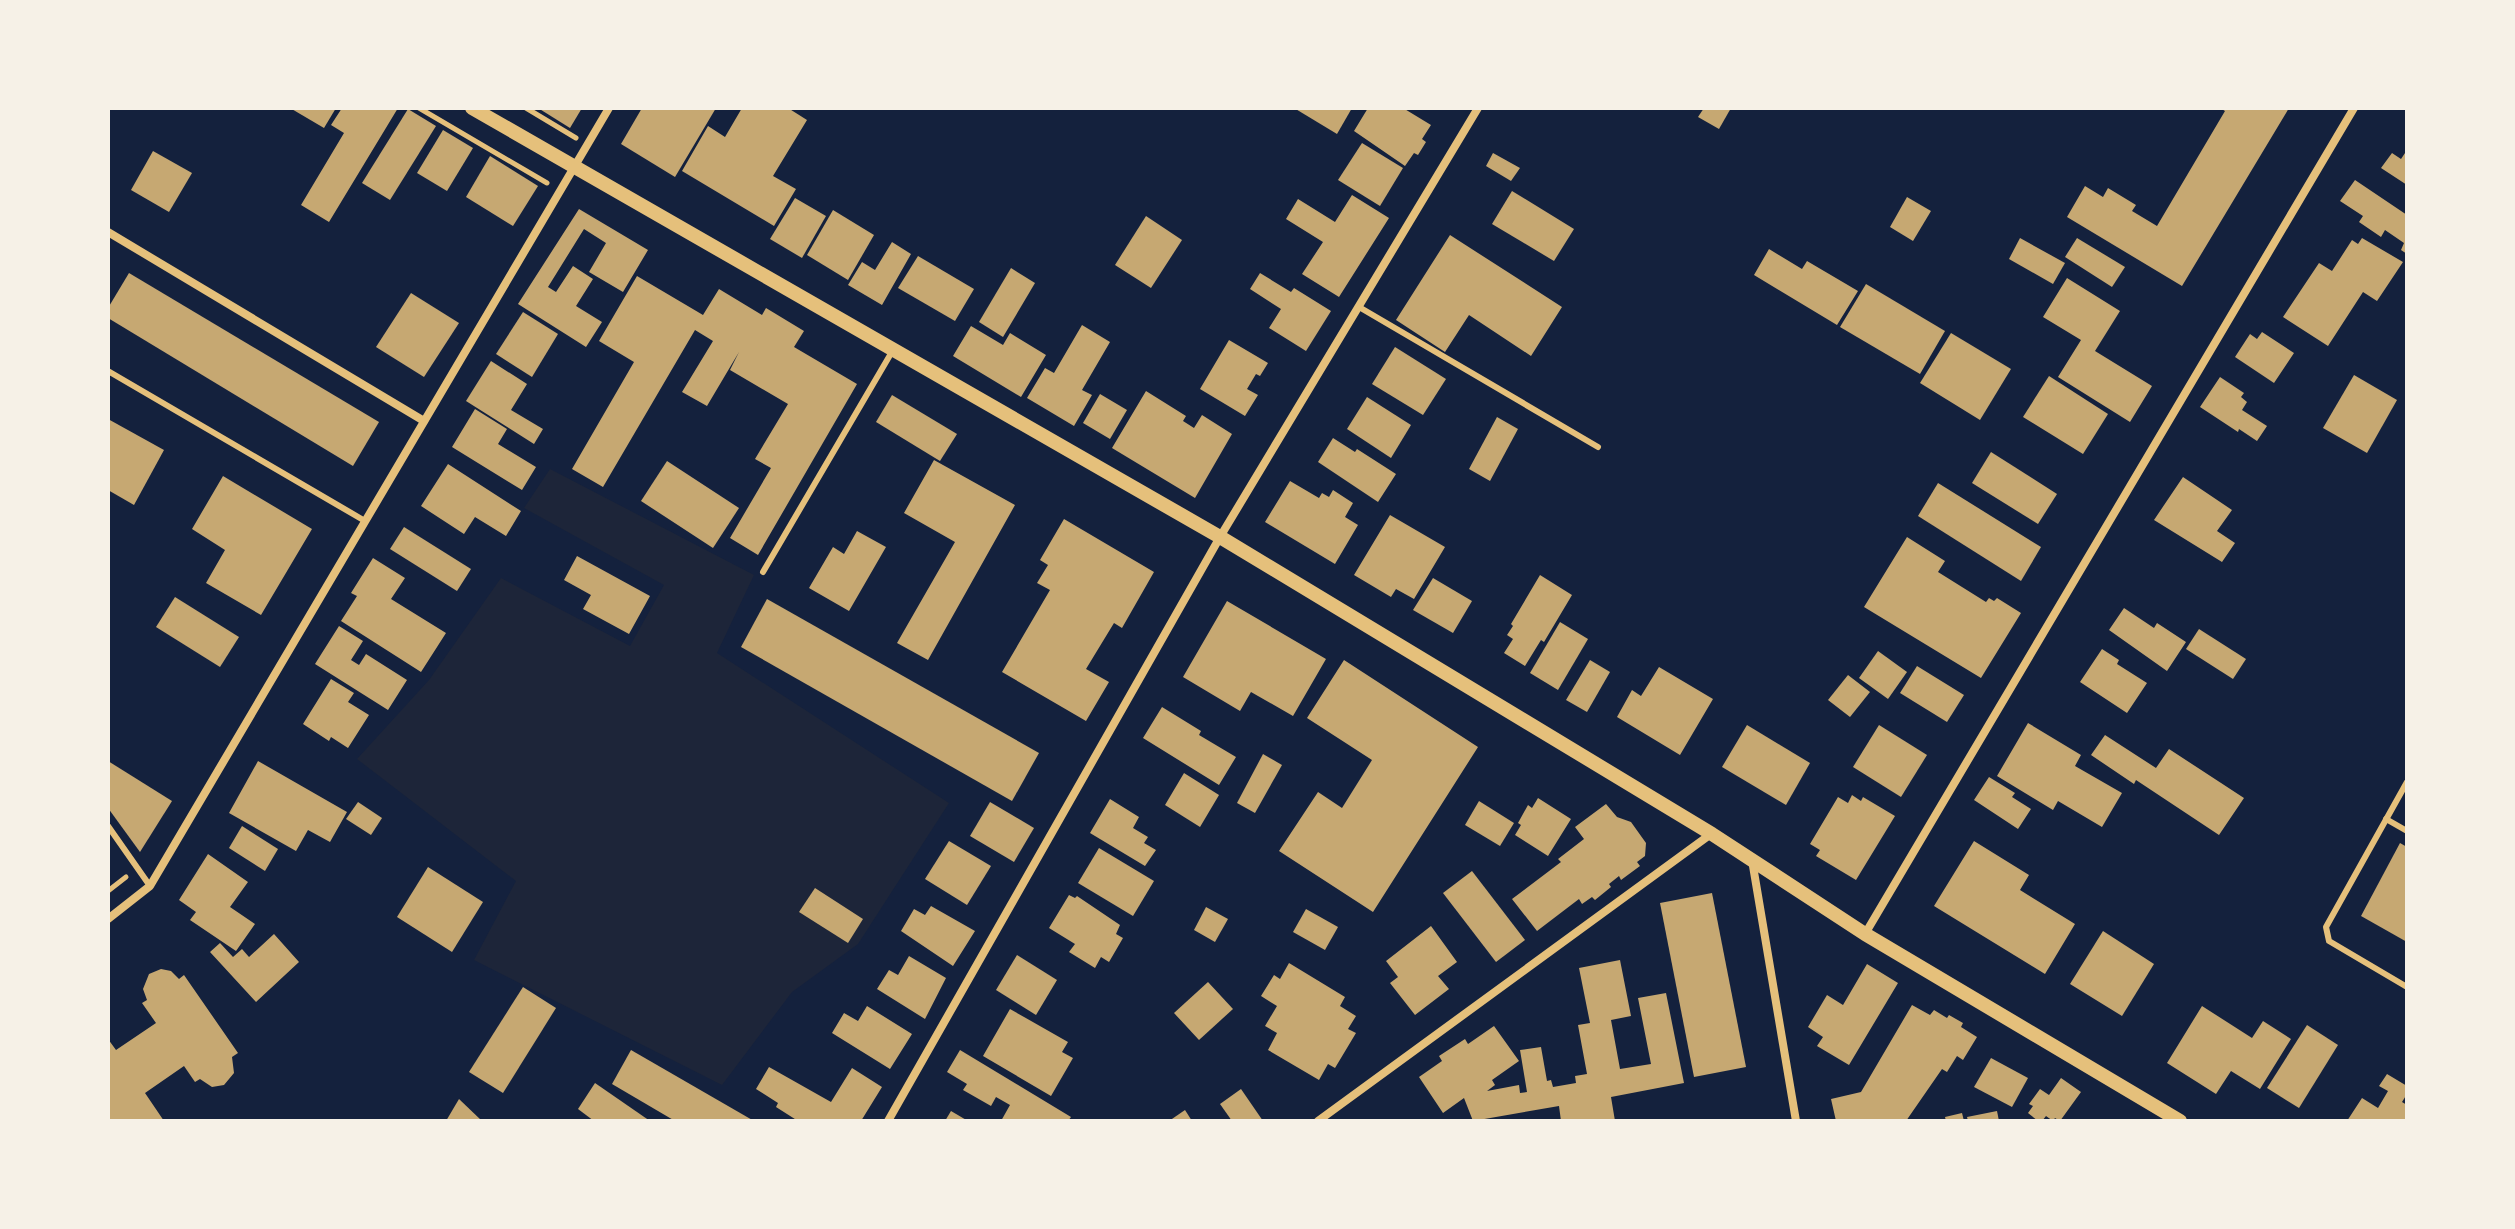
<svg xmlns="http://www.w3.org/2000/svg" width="2515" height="1229" viewBox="0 0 2515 1229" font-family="Raleway,sans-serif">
	<rect width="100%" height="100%" fill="#14213d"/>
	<polygon fill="#1d2539" points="550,469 754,575 717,653 949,803 858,944 792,992 722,1085 474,960 516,881 357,759 429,680 501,578 630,646 664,585 524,508"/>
	<g fill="#c6a872">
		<polygon points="290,108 336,108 324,128"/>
		<polygon points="342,108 398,108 329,222 301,205 344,133 331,125"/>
		<polygon points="538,108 582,108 570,128"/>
		<polygon points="642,108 716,108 675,177 621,144"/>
		<polygon points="742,108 788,108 807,120 773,176 796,189 774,226 682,171 708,126 725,137"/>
		<polygon points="1294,108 1352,108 1337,134"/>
		<polygon points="1368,108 1403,108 1431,125 1422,139 1426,142 1418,155 1414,153 1405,166 1354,131"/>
		<polygon points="1704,108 1731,108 1719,129 1698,117"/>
		<polygon points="2220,108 2289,108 2182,286 2067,217 2085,186 2103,197 2108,188 2136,205 2132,211 2157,226 2225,111"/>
		<polygon points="408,109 436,126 390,200 362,183"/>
		<polygon points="443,130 473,148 447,191 417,173"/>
		<polygon points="1362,143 1403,168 1380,206 1338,180"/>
		<polygon points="2407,150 2407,185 2381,168 2392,153 2401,159"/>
		<polygon points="153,151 192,173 169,212 131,190"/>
		<polygon points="1493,153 1520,168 1511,181 1486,166"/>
		<polygon points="490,156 538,186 513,226 466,197"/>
		<polygon points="2355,180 2407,215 2407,254 2401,250 2404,243 2385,230 2381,237 2359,222 2363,216 2340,201"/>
		<polygon points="1512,191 1574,229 1554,261 1492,224"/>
		<polygon points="1352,195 1389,218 1339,297 1302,274 1323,242 1286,219 1298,199 1335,222"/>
		<polygon points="1907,197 1931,211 1913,241 1890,227"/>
		<polygon points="795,198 826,216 802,258 770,239"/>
		<polygon points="579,209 648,250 623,292 589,272 606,243 584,229 548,287 556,292 573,266 593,279 576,306 602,322 586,347 518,304"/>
		<polygon points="833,210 874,235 848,280 807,255"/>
		<polygon points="1146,216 1182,240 1151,288 1115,265"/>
		<polygon points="1450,235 1562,307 1531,356 1469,315 1445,352 1396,320"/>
		<polygon points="2020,238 2065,263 2053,284 2009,259"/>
		<polygon points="2077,238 2125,267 2112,287 2065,257"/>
		<polygon points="2362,238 2403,262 2377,301 2363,292 2328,346 2283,317 2319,263 2332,271 2352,240 2358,244"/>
		<polygon points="892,242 911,254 882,305 848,285 862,262 875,270"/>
		<polygon points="1769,249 1802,269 1807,261 1858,291 1837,325 1754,275"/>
		<polygon points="918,256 974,289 955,321 898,288"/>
		<polygon points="1011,268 1035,283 1003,337 979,322"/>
		<polygon points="129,273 379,422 353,466 108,318 108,308"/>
		<polygon points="1260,273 1291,292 1294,288 1331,311 1306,351 1269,328 1281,309 1250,289"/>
		<polygon points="637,276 703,315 719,289 762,315 766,308 804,331 794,347 857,384 758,555 730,538 771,468 755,459 788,404 730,370 739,352 707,406 682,392 713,341 695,330 603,487 572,469 634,362 599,341"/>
		<polygon points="2067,278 2120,311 2095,351 2152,386 2130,422 2058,377 2081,340 2043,317"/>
		<polygon points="1866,284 1945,331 1920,374 1840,327"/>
		<polygon points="411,293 459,323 424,377 376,347"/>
		<polygon points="523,312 558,334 532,377 496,354"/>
		<polygon points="1082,325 1110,342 1082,390 1092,395 1074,426 1027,398 1045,368 1054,373"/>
		<polygon points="971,326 1003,345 1010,333 1046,355 1021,397 953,356"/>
		<polygon points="2262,332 2294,353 2274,383 2235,357 2250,334 2257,339"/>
		<polygon points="1951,333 2011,369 1980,420 1920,383"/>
		<polygon points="1229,340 1268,363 1260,376 1256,374 1247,389 1258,395 1245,416 1200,389"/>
		<polygon points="1395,347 1446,379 1423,415 1372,384"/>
		<polygon points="491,361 527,384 511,410 543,429 534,444 466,401"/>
		<polygon points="2354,375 2397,400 2367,453 2323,428"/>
		<polygon points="2049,376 2108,414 2083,454 2023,417"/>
		<polygon points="2220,377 2244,393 2241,397 2247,402 2242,410 2267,426 2257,441 2239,429 2238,432 2200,407"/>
		<polygon points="1146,391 1186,416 1183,421 1194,428 1202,415 1232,434 1195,498 1112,448"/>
		<polygon points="1100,394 1127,410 1110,439 1083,423"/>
		<polygon points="892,395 957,434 940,461 876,422"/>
		<polygon points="1367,397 1411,425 1391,458 1347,429"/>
		<polygon points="475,409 507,429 498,444 536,467 522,490 452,447"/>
		<polygon points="1497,417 1518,429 1490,481 1469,469"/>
		<polygon points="108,419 164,450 134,505 108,490"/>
		<polygon points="1333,438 1355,452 1357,449 1396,474 1378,502 1318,462"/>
		<polygon points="1991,452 2057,494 2038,524 1972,483"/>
		<polygon points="934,460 1015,505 928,660 897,643 955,542 904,513"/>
		<polygon points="667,461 739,508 713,548 641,501"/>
		<polygon points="448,464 521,511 506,536 475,517 464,534 421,506"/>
		<polygon points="223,476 312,529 261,615 206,583 225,550 192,529"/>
		<polygon points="2183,477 2232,510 2217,531 2235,543 2222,562 2154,520"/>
		<polygon points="1290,481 1319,498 1322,493 1329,497 1333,490 1353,503 1345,517 1358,525 1335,564 1265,522"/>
		<polygon points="1938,483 2041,547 2021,581 1918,516"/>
		<polygon points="1390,515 1445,547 1414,599 1396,589 1391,597 1354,575"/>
		<polygon points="1064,519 1154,572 1122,628 1114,623 1086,669 1109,682 1086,721 1002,672 1050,590 1037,583 1048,565 1040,560"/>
		<polygon points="404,527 471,569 457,591 390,549"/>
		<polygon points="857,531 886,547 849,611 809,588 833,547 844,554"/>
		<polygon points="1907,537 1945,561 1938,572 1986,602 1989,598 1994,601 1997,598 2021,613 1981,678 1864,607"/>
		<polygon points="577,556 650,596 629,634 583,609 591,595 564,580"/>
		<polygon points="373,558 405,578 391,599 446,633 421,672 341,621 357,596 351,593"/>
		<polygon points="1540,575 1572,595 1544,642 1541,640 1525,666 1504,653 1513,639 1507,635 1513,626 1511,624"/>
		<polygon points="1433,578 1472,601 1453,633 1413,610"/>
		<polygon points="175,597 239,637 220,667 156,627"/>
		<polygon points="767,599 1039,753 1012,801 741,647"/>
		<polygon points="1227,601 1326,659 1293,716 1251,692 1240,711 1183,677"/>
		<polygon points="2124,608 2154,628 2157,623 2186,642 2167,671 2109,630"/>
		<polygon points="1560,622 1588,639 1558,690 1530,673"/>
		<polygon points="339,626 363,641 351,660 359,665 366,654 407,680 388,710 315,664"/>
		<polygon points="2199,629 2246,659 2233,679 2186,649"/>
		<polygon points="2102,649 2119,660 2117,664 2147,683 2127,713 2080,682"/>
		<polygon points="1878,651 1907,672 1888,699 1859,678"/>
		<polygon points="1344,660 1478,747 1373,912 1279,851 1318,792 1342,808 1372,760 1307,718"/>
		<polygon points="1590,660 1610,672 1587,712 1566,700"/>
		<polygon points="1917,666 1964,695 1947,722 1900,693"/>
		<polygon points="1659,667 1713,699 1680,755 1617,717 1632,690 1641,696"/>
		<polygon points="1848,675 1870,692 1850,717 1828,700"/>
		<polygon points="331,679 354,693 348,702 369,715 348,748 331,737 329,741 303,724"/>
		<polygon points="1162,707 1201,731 1199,735 1236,757 1219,785 1143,738"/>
		<polygon points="2028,723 2081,755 2075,766 2122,793 2102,827 2058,801 2053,810 1997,776"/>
		<polygon points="1747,725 1810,763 1786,805 1722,767"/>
		<polygon points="1879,725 1927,755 1901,797 1853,767"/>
		<polygon points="2105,735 2156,768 2169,749 2244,798 2219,835 2136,780 2134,784 2091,755"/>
		<polygon points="1263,754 1282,765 1255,813 1237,803"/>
		<polygon points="108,761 172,801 140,852 108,808"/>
		<polygon points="258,761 347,812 330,842 308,830 296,851 229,813"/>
		<polygon points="1184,773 1219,795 1200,827 1165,805"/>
		<polygon points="1989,777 2015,793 2012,797 2031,809 2018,829 1974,800"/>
		<polygon points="1852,795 1861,801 1863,797 1895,816 1856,880 1816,856 1820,850 1810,844 1838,797 1848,803"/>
		<polygon points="1538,798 1571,819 1548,856 1515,835 1521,825 1518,823 1528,805 1532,808"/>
		<polygon points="1110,799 1139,817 1133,828 1148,837 1144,843 1156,850 1145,866 1090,833"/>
		<polygon points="1479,801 1514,823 1500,846 1465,825"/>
		<polygon points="358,802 382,818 371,835 346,819"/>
		<polygon points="990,802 1034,828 1014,862 970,836"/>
		<polygon points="1606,804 1617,817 1631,822 1646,843 1645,856 1637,862 1640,866 1621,880 1619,876 1609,884 1611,887 1595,900 1592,897 1582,904 1579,899 1537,931 1512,899 1561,862 1558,859 1584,839 1575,827"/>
		<polygon points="242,826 278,849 265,871 229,848"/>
		<polygon points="949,841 991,866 967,905 925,879"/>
		<polygon points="1974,841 2029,875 2020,890 2075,924 2045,974 1934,906"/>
		<polygon points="2400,843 2407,847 2407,942 2361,916"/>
		<polygon points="1099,848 1154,881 1133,916 1078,883"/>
		<polygon points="208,854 248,882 230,907 255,924 236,951 190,920 196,912 179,900"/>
		<polygon points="428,867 483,902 452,952 397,917"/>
		<polygon points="1472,871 1525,940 1496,962 1443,893"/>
		<polygon points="815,888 863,919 848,943 799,912"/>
		<polygon points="1712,893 1746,1067 1694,1077 1660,903"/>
		<polygon points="1069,895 1075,898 1077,896 1120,925 1116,934 1123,938 1109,962 1101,957 1095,968 1069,952 1075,944 1049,928"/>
		<polygon points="931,906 975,931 953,966 901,931 914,909 925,915"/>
		<polygon points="1206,907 1228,919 1215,942 1194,930"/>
		<polygon points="1306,909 1338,927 1325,950 1293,932"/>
		<polygon points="1431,926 1457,962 1438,976 1449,989 1415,1015 1390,983 1398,977 1386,961"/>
		<polygon points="2103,931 2154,964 2122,1016 2070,984"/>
		<polygon points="274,934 299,962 256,1002 210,952 220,943 233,957 242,949 249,957"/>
		<polygon points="1017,955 1057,980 1036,1015 996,990"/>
		<polygon points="909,956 946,978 925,1019 877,989 889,970 898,975"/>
		<polygon points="1620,960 1631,1016 1611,1020 1620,1069 1651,1064 1638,998 1666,993 1684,1083 1611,1097 1615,1121 1561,1121 1559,1106 1473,1121 1464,1098 1443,1113 1419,1077 1442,1061 1439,1056 1465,1039 1468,1044 1494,1026 1519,1061 1492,1080 1495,1085 1487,1091 1519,1085 1520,1093 1527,1092 1520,1050 1541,1047 1547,1081 1551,1080 1553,1087 1576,1083 1575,1076 1587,1074 1578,1025 1590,1023 1579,968"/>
		<polygon points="1289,963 1345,997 1340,1006 1356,1016 1348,1029 1356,1033 1335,1068 1328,1064 1319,1080 1268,1050 1277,1033 1265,1026 1277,1006 1261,996 1274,975 1280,979"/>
		<polygon points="1867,964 1898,983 1849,1065 1817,1046 1823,1037 1808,1027 1827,995 1843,1005"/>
		<polygon points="161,969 171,971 179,979 184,975 238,1053 232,1057 234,1073 224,1085 212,1087 200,1079 195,1082 184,1066 145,1093 164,1121 108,1121 108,1039 116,1050 156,1023 142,1003 147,1000 143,989 149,974"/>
		<polygon points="1208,982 1233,1009 1199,1040 1174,1013"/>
		<polygon points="523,987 556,1008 503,1093 469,1072"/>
		<polygon points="1912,1005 1930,1015 1934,1010 1947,1018 1949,1015 1963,1023 1961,1027 1977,1037 1963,1060 1957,1056 1947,1072 1942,1069 1906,1121 1836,1121 1831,1099 1861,1092"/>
		<polygon points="867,1006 912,1034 890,1069 832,1033 844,1013 858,1021"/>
		<polygon points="2202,1006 2252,1038 2263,1021 2291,1039 2260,1089 2231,1071 2216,1094 2167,1063"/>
		<polygon points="1010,1009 1068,1042 1062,1052 1073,1058 1051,1096 983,1056"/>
		<polygon points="2307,1025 2338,1045 2299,1108 2267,1088"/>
		<polygon points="631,1050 754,1121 675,1121 612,1084"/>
		<polygon points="960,1050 1071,1117 1068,1121 1001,1121 1010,1105 996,1097 991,1106 963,1090 967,1084 947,1072"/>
		<polygon points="1991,1058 2028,1078 2012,1107 1974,1087"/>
		<polygon points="769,1067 831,1102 852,1068 882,1087 861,1121 798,1121 776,1107 778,1103 756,1089"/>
		<polygon points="2387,1074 2407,1086 2407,1094 2402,1102 2407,1105 2407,1121 2347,1121 2362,1098 2378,1108 2388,1091 2379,1086"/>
		<polygon points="2061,1078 2081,1092 2060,1121 2055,1118 2053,1121 2046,1116 2042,1121 2038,1121 2028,1113 2033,1106 2029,1104 2040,1089 2049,1095"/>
		<polygon points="595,1083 650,1121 594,1121 578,1109"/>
		<polygon points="1241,1089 1263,1121 1232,1121 1220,1104"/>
		<polygon points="459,1099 482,1121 446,1121"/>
		<polygon points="1185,1110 1192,1121 1169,1121"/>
		<polygon points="951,1111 968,1121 945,1121"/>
		<polygon points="1997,1111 1999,1121 1968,1121 1967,1117"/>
		<polygon points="1962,1113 1964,1121 1946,1121 1945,1117"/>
	</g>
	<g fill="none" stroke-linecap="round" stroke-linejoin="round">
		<g stroke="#e5c07b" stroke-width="5">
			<polyline points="419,108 547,183"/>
			<polyline points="526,108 576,138"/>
			<polyline points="108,891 126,877"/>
		</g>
		<g stroke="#e5c07b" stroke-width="6">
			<polyline points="1359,307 1598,447"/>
			<polyline points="108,371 365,521"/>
			<polyline points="763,572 893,350"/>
			<polyline points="2407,782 2326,927 2329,941 2407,987"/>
			<polyline points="2386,819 2407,831"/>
			<polyline points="108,826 150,886"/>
		</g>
		<g stroke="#e5c07b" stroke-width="8">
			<polyline points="108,232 424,421"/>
			<polyline points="1752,860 1796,1121"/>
			<polyline points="108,919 150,886 609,108"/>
			<polyline points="1865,934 2354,108"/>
			<polyline points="888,1121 1220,537 1478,108"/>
			<polyline points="1318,1121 1711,834"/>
		</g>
		<polyline stroke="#e5c07b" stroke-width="14" points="472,108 1220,537 1712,834 1865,934 2180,1121"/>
	</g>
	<rect width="2515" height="1229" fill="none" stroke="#f6f1e7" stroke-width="220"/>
</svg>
